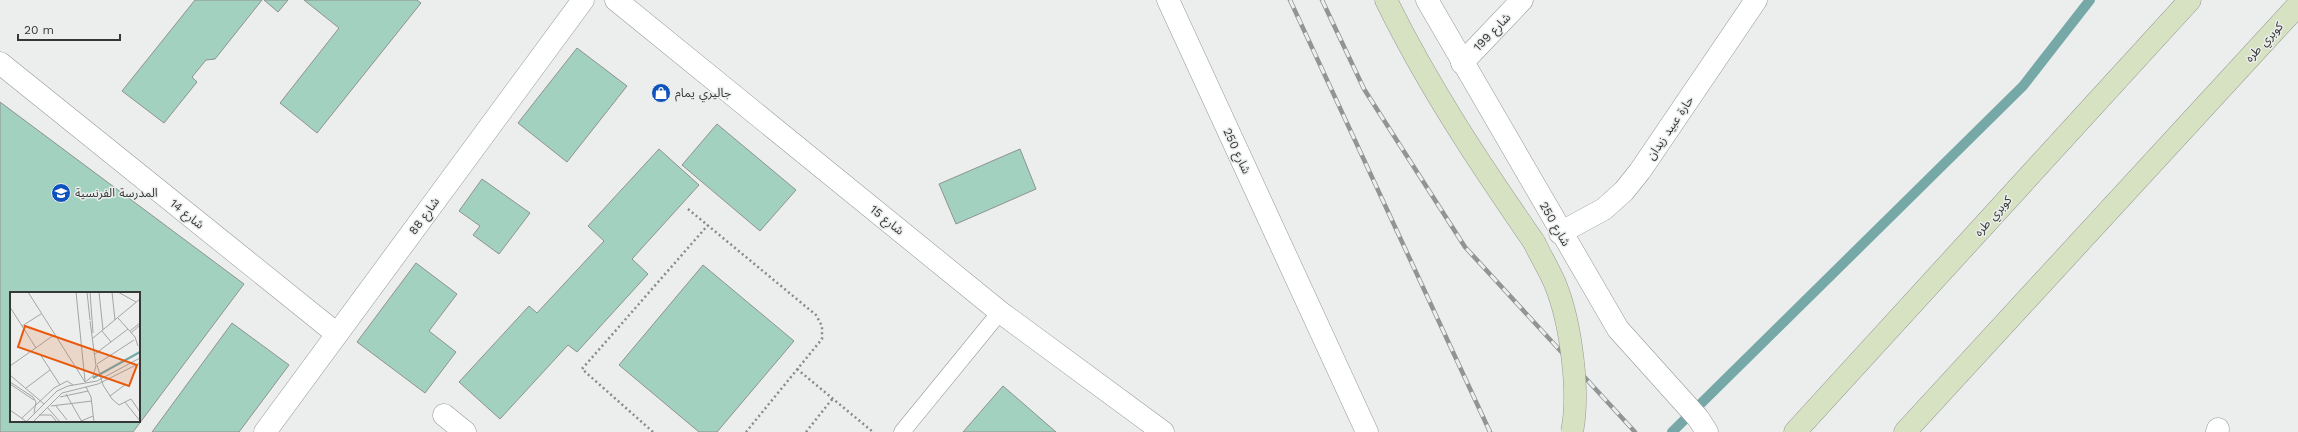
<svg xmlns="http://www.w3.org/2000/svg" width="2298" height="432" viewBox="0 0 2298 432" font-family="'Work Sans','Noto Sans Arabic',sans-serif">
	<rect width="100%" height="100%" fill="#ebeeec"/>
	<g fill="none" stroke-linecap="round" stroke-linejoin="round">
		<polyline stroke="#75a8a7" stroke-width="10" points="1672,432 2023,86 2090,0"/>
	</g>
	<g fill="#a2d1c0" stroke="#8e9290" fill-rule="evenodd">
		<polygon points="195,0 262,0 215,59 206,60 192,77 197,82 164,123 122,91"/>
		<polygon points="264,0 288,0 278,12"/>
		<polygon points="304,0 417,0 421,3 317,133 280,103 339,28"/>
		<polygon points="577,48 627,86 567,162 518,123"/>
		<path d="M0 102 244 284 133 432H0ZM11 293H139V421H11Z"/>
		<polygon points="717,124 796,190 760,231 682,165"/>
		<polygon points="659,149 699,185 632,259 648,274 577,352 568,345 500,419 459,382 529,306 537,313 604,241 588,226"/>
		<polygon points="1020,149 1036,189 956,224 939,184"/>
		<polygon points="482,179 530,213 499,254 473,235 480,226 459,211"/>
		<polygon points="416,263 457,294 429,331 456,352 425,393 357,342"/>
		<polygon points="703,265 794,341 717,432 699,432 619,365"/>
		<polygon points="232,323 289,365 239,432 152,432"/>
		<polygon points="1003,386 1056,432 963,432"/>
	</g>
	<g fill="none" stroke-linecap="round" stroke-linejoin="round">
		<defs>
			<polyline id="lane" points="902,432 1000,312"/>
			<g id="street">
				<polyline points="616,0 1000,312 1163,432"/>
				<polyline points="1168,0 1367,432"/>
				<polyline points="1427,0 1618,329 1698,418 1707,432"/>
				<polyline points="0,63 337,334"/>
				<polyline points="1462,63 1522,0"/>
				<polyline points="1560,233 1604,209 1624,191 1640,171 1756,0"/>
				<polyline points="444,415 465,432"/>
				<polyline points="265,432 583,0"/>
				<polyline points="2217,432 2218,429"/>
			</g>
			<g id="secondary">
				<path d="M1386 0C1428 86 1480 164 1534 242"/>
				<polyline points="1795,432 2190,0"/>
				<polyline points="1905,432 2298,5"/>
			</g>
		</defs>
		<use href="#lane" stroke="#959895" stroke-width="17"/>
		<use href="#street" stroke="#959895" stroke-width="23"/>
		<use href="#secondary" stroke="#959895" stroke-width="23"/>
		<g stroke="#888a89" stroke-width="2.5" stroke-dasharray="2 3" stroke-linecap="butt">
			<polyline points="688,209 816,315 822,326 822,339 746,432"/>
			<polyline points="797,369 873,432"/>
			<polyline points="653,432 582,369 708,225"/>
			<polyline points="806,432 833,398"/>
		</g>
		<use href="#lane" stroke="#fff" stroke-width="16"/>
		<use href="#street" stroke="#fff" stroke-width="22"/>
		<use href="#secondary" stroke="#d6e2c2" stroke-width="22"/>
		<defs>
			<g id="rail">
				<polyline points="1290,0 1490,432"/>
				<polyline points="1322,0 1364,89 1465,247 1635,432"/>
			</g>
		</defs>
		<use href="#rail" stroke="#919492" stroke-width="4.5"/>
		<use href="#rail" stroke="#ebeeec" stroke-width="3" stroke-dasharray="9" stroke-linecap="butt"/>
		<defs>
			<path id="secondary-bridge" d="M1534 242C1541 257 1550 271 1556 286 1571 324 1580 393 1572 432"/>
		</defs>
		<use href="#secondary-bridge" stroke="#959895" stroke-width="23" stroke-linecap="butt"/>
		<use href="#secondary-bridge" stroke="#d6e2c2" stroke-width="22"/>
	</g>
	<defs>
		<symbol id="shop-disc" viewBox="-11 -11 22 22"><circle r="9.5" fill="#0e53bd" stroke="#ebeeec"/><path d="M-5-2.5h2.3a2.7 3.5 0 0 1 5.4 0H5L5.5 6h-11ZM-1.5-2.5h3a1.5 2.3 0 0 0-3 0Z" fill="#fff"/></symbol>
		<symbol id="school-disc" viewBox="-11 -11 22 22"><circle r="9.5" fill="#0e53bd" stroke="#ebeeec"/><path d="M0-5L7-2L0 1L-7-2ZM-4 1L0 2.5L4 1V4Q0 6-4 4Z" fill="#fff"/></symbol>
	</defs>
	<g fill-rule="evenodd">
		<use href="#shop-disc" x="650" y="82" width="22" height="22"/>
		<use href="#school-disc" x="50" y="182" width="22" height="22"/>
	</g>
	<g text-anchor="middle" stroke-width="3" stroke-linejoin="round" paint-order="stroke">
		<g font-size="12" fill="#363837" stroke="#ebeeec">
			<text transform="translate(1492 32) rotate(-46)" y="4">شارع 199</text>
			<text transform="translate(2264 42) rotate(-47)" y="4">كوبري طره</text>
			<text transform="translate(1670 128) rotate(-56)" y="4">حارة عبيد زيدان</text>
			<text transform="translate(1237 151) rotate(65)" y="4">شارع 250</text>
			<text transform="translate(187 214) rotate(39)" y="4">شارع 14</text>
			<text transform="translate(424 216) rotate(-54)" y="4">شارع 88</text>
			<text transform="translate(1993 216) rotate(-48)" y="4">كوبري طره</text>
			<text transform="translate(887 220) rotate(39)" y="4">شارع 15</text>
			<text transform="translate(1555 224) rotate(60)" y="4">شارع 250</text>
		</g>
		<g font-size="12" fill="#363837" stroke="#ebeeec" text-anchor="start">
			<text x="675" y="97">جاليري يمام</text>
			<text x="75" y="197">المدرسة الفرنسية</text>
		</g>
	</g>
	<g transform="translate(10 292)">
		<rect width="130" height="130" fill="#ebeeec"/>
		<path fill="none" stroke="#75a8a7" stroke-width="2" d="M83 86 130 60"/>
		<path fill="none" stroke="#a3a5a4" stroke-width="1" d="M18 0 75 90M66 0 75 89M77 0 80 28M80 0 83 41M89 0 93 38M102 0 105 28M108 0 126 10M0 15 26 56M108 26 125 45 128 54M12 34 31 22M92 39 101 50M120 39 130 31M121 41 130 33M83 46 130 7M30 62 50 93M85 62 118 37M87 72 124 48M87 73 93 93 102 107 109 113 121 107 130 120M0 74 44 43M0 83 34 112M0 90 23 105 26 110 24 121M75 90 83 84 86 74 80 29M0 92 24 108M76 95 81 105 84 130M16 96 40 78M56 102 72 130M100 104 116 92M50 105 78 99M115 110 130 129M41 114 82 109M46 114 57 128M37 115 50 130M0 118 17 130M29 123H41L47 130M12 126 44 96 57 89 63 93M16 130 47 99 58 94 87 89 130 66M23 130 52 101 88 92 130 71M69 130 83 124"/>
		<path fill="#e8590c" fill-opacity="0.15" stroke="#e8590c" stroke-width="2" d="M15 34 127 73 119 94 8 55Z"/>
		<rect width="130" height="130" fill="none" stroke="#363837" stroke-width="2"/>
	</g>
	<path d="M18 34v6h102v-6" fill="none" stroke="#363837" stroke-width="2"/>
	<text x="24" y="34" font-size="12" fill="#363837" stroke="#ebeeec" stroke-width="3" paint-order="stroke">20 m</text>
</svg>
